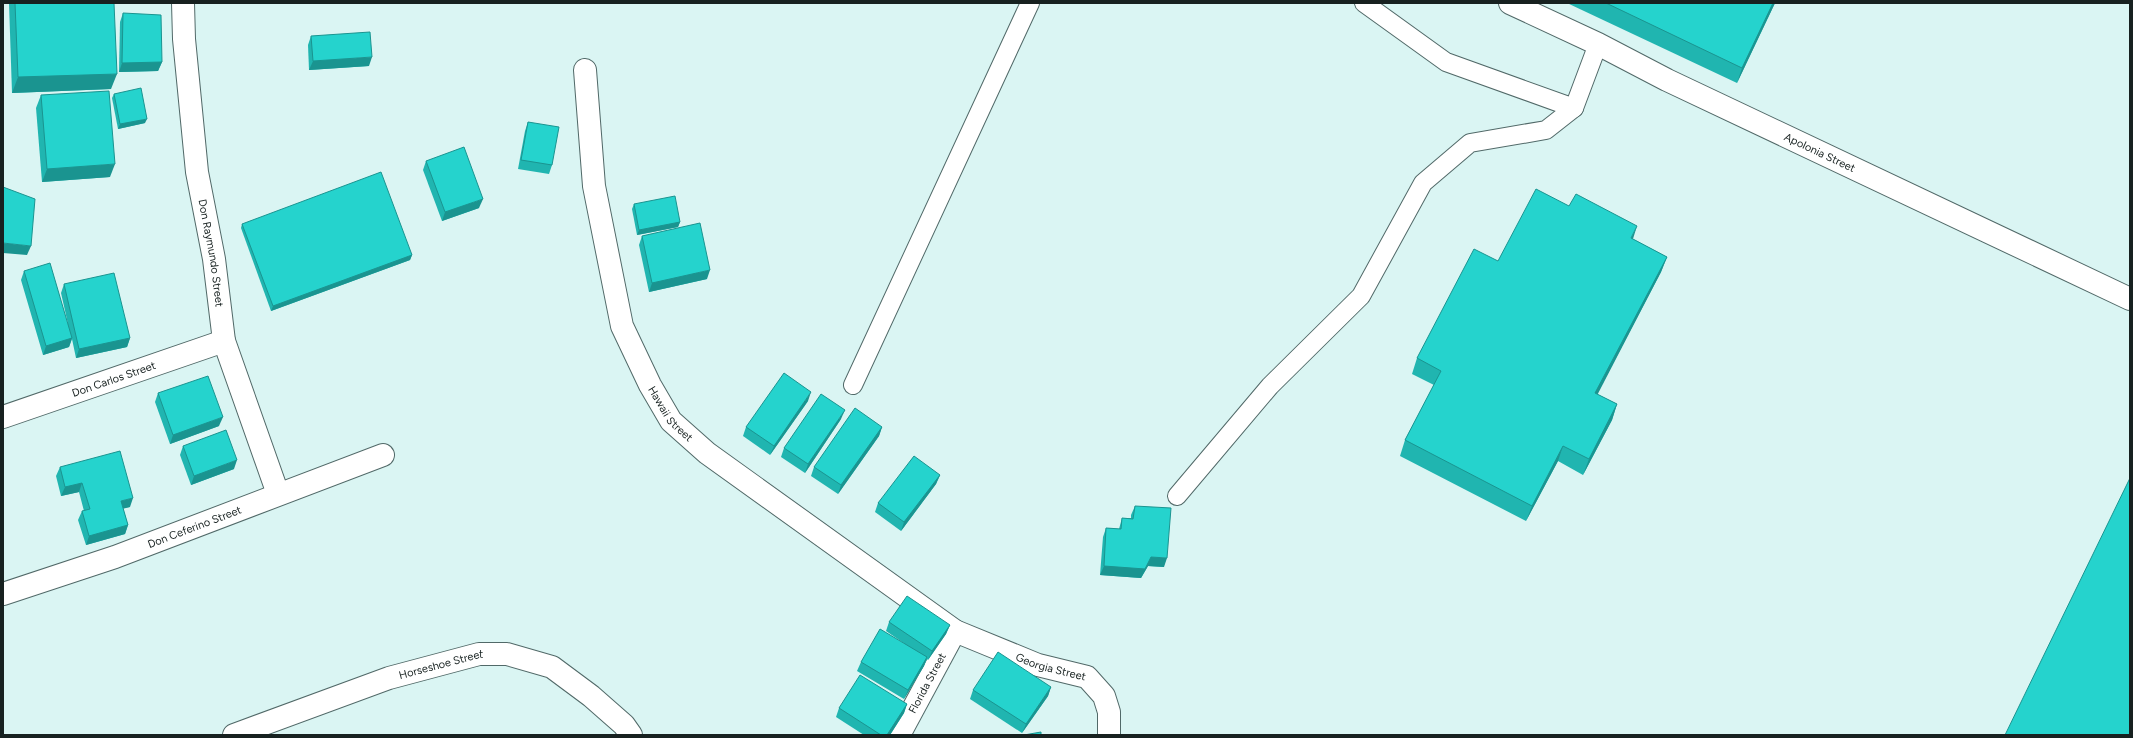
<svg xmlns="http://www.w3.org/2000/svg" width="2133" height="738" viewBox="0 0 2133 738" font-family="Figtree,sans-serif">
	<rect width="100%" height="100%" fill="#daf5f3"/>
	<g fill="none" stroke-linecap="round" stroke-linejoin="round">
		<defs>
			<g id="lane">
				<polyline points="1364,3 1446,62 1574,108"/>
				<polyline points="853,385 1030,3"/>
				<polyline points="1177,496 1270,386 1361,296 1423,183 1470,143 1546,130 1574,108 1598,44"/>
			</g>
			<g id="street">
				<path id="s1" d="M183 3 184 39 197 172 214 259 224 341 278 494"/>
				<path id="s2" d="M585 70 594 186 622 326 650 385 671 421 707 453 955 631 1038 665 1087 677 1104 696 1109 712V735"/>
				<path id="s3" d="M3 417 224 341"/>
				<path id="s4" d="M3 594 115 557 383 455"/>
				<path id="s5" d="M234 735 389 678 479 654H507L552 667 591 696 624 725 631 735"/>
				<path id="s6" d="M899 735 955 631"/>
			</g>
			<g id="secondary">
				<path id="s7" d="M1510 3 1598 44 1667 80 2130 299"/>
			</g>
		</defs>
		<use href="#lane" stroke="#516968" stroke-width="20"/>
		<use href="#street" stroke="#516968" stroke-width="24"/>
		<use href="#secondary" stroke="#516968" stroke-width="24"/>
		<use href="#lane" stroke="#fff" stroke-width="18"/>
		<use href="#street" stroke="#fff" stroke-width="22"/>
		<use href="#secondary" stroke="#fff" stroke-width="22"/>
	</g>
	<g fill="#20b5b0">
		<polygon points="9,3 114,3 111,89 12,93"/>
		<polygon points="1567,3 1775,3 1737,83"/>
		<polygon points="123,13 162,62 158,71 119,72 120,22"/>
		<polygon points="311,36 369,66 309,70 308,45"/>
		<polygon points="114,94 145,123 118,129 112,98"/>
		<polygon points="41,95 110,177 42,182 36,108"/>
		<polygon points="528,122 552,165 549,174 518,169 525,131"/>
		<polygon points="426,161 479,208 442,221 423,170"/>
		<polygon points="634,204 680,222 678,227 637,235 632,209"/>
		<polygon points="242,224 412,255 410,260 271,311 241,228"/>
		<polygon points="642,236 707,279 649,292 639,245"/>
		<polygon points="1633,239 1667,257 1661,272 1597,394 1617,404 1612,420 1583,475 1558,461 1526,521 1400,456 1405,440 1434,385 1412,374 1417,358 1498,261"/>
		<polygon points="24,271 68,324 61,293 64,284 130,338 127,347 76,358 72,339 69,347 43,355 21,280"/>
		<polygon points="158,393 219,426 170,444 155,402"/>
		<polygon points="808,401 770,455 743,436 746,427"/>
		<polygon points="841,419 805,473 781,457 784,448"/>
		<polygon points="882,427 879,436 838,494 811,476 814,467"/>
		<polygon points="183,446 234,469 191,485 180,455"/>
		<polygon points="60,467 130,507 123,508 128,525 125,534 86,545 78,520 82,511 84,511 79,492 61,496 56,476"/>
		<polygon points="940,475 936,484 901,531 875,512 878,503"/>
		<polygon points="1135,506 1164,567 1148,566 1141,578 1100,575 1103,537 1106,528 1119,529 1122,518 1131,518 1131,515"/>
		<polygon points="889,622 950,625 946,634 928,660 927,659 924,666 904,699 857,671 861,662 905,644 886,631"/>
		<polygon points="1051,687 1048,696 1022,733 970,699 973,690"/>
		<polygon points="907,704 904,713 890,735 864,735 836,717 839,708"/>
	</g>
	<g fill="#1a9490">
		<polygon points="1773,3 1775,3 1737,83 1742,68"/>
		<polygon points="372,57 369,66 309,70 313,61"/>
		<polygon points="162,62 158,71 119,72 122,63"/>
		<polygon points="117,74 111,89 12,93 18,77"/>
		<polygon points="147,119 145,123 118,129 120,124"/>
		<polygon points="115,164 110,177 42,182 47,169"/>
		<polygon points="483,199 479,208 442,221 445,212"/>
		<polygon points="680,222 678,227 637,235 639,230"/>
		<polygon points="1637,226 1632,242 1631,238"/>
		<polygon points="3,243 31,246 27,255 3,253"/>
		<polygon points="412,255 410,260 271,311 273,306"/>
		<polygon points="1667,257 1661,272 1590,409 1595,393"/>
		<polygon points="710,270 707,279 649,292 652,283"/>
		<polygon points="72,338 69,347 43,355 46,346"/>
		<polygon points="130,338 127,347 76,358 79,349"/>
		<polygon points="811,392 808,401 770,455 774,446"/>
		<polygon points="1617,404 1612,420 1583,475 1589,459"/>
		<polygon points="845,410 841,419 805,473 808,464"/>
		<polygon points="223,417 219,426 170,444 173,435"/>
		<polygon points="882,427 879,436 838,494 841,485"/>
		<polygon points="1563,446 1558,461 1526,521 1532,506"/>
		<polygon points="237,460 234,469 191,485 194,476"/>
		<polygon points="940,475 936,484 901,531 904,522"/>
		<polygon points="82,483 79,492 61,496 65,487"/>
		<polygon points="133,498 130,507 118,510 121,501"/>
		<polygon points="128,525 125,534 86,545 89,536"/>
		<polygon points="1151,557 1167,558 1164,567 1148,566 1141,578 1100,575 1104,566"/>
		<polygon points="950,625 946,634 928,660 932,651"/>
		<polygon points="927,657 924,666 904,699 908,690"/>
		<polygon points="1051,687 1048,696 1022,733 1026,724"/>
		<polygon points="907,704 904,713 890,735 887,735"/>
	</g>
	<g fill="#25d3cd" stroke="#1a9490">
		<polygon points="15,3 114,3 117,74 18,77"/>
		<polygon points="1606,3 1773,3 1742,68"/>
		<polygon points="123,13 161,15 162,62 122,63"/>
		<polygon points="370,32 372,57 313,61 311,36"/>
		<polygon points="141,88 147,119 120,124 114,94"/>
		<polygon points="109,91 115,164 47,169 41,95"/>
		<polygon points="528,122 559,127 552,165 521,160"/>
		<polygon points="464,147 483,199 445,212 426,161"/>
		<polygon points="381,172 412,255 273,306 242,224"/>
		<polygon points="3,187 35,199 31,246 3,243"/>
		<polygon points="1536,189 1569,206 1576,194 1637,226 1631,238 1667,257 1595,393 1617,404 1589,459 1563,446 1532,506 1405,440 1441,371 1417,358 1474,249 1498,261"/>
		<polygon points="675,196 680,222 639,230 634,204"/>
		<polygon points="700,223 710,270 652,283 642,236"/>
		<polygon points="50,263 72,338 46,346 24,271"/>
		<polygon points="114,273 130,338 79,349 64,284"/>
		<polygon points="784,373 811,392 774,446 746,427"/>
		<polygon points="208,376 223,417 173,435 158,393"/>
		<polygon points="821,394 845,410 808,464 784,448"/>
		<polygon points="855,408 882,427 841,485 814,467"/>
		<polygon points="226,430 237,460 194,476 183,446"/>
		<polygon points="120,451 133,498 121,501 128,525 89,536 82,511 90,509 82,483 65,487 60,467"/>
		<polygon points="914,456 940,475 904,522 878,503"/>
		<polygon points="2130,478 2130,735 2005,735"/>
		<polygon points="1135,506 1171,508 1167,558 1151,557 1145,569 1104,566 1106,528 1121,529 1122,518 1133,519"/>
		<polygon points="907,596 950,625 932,651 889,622"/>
		<polygon points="880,629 927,657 908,690 861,662"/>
		<polygon points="998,652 1051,687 1026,724 973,690"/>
		<polygon points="860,675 907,704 887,735 881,735 839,708"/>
		<polygon points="1041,732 1041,735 1024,735"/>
	</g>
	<g text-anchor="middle" stroke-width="3" stroke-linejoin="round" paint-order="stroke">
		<g font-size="11" fill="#172120" stroke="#fff">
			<text dy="4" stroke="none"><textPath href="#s7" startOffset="344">Apolonia Street</textPath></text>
			<text dy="4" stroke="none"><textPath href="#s1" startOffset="252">Don Raymundo Street</textPath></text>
			<text dy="4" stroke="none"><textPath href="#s3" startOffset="117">Don Carlos Street</textPath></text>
			<text dy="4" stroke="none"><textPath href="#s2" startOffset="360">Hawaii Street</textPath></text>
			<text dy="4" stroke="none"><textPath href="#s4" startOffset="203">Don Ceferino Street</textPath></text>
			<text dy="4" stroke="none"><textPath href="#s5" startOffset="219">Horseshoe Street</textPath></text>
			<text dy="4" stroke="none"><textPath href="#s2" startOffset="822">Georgia Street</textPath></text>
			<text dy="4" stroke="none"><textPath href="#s6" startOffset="59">Florida Street</textPath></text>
		</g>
	</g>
	<rect width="2133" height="738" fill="none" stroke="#172120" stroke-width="8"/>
</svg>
